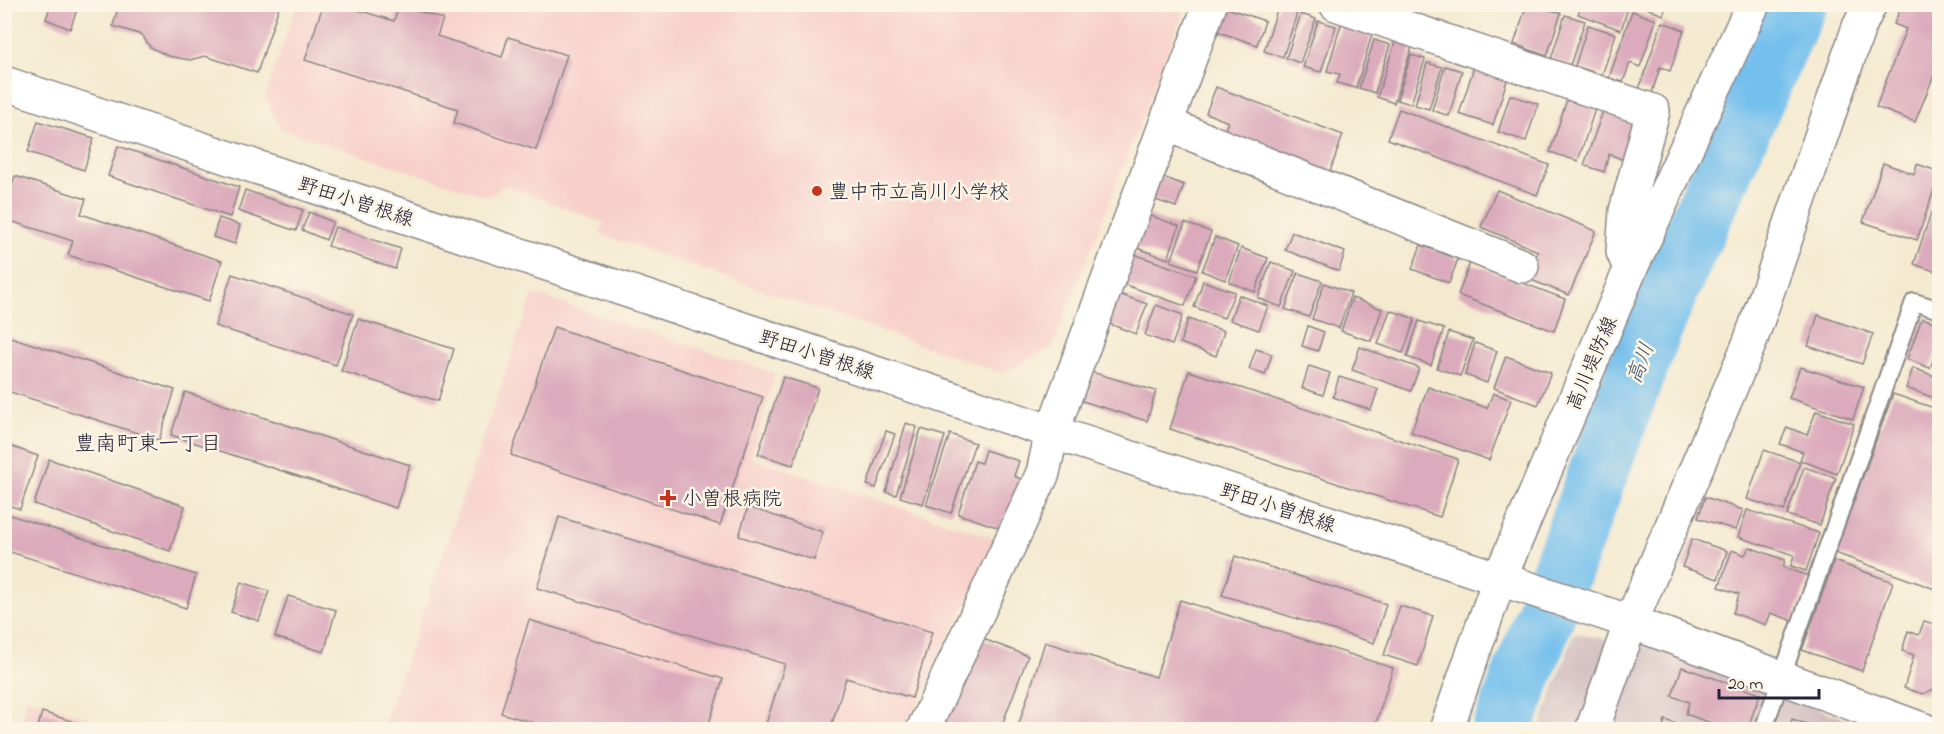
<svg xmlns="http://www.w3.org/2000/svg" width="1944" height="734" viewBox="0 0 1944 734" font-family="'Indie Flower','Klee One',sans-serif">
	<rect width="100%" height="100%" fill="#fcf5e5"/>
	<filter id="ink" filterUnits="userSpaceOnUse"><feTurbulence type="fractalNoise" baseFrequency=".0167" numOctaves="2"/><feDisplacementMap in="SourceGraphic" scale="12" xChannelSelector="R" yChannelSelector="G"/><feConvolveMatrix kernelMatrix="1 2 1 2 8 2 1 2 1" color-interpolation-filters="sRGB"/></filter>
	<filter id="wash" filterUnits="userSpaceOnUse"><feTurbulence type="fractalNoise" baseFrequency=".008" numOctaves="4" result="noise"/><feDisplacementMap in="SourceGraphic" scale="24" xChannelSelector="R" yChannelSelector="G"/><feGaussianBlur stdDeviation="1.35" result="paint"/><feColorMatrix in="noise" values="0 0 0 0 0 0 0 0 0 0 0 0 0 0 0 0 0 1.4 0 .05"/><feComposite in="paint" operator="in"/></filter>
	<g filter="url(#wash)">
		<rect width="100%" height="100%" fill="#f4ead0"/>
		<g fill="#f7d0ca">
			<polygon points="296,5 1186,5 1053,347 1002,373 600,234 604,223 506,185 488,197 281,129 265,97"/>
			<polygon points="533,294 775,373 751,458 997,539 907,729 382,730"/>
			<polygon points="27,698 123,729 17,730"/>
		</g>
		<polygon fill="#d2bec2" points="1574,633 1648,647 1874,729 1539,730"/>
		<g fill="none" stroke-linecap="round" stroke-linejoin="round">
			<polyline stroke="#73bfed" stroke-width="60" points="1502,730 1655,321 1797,4"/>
		</g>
		<g id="blocks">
			<g fill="#dbaabc">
				<polygon points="51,4 79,4 70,29 46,19"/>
				<polygon points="119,4 280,4 257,73 205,56 190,60 168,56 150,47 142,35 113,26"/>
				<polygon points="1279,4 1300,4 1283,57 1264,51"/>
				<polygon points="1527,4 1561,13 1547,56 1514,44"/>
				<polygon points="1582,4 1627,4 1629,5 1621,30 1578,14"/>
				<polygon points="1637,4 1667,4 1663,15"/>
				<polygon points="1902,4 1921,4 1940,12 1940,60 1915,122 1876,107 1906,29 1894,24"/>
				<polygon points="323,5 342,5 394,21 399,5 443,19 437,36 502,57 508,37 567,55 536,150 454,123 458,109 305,60"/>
				<polygon points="1224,7 1265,21 1257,45 1216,31"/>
				<polygon points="1632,11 1656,20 1640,67 1630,63 1623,82 1609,78"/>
				<polygon points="1301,14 1316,19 1300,63 1286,58"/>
				<polygon points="1565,15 1585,21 1570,65 1551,59"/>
				<polygon points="1343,18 1374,28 1356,88 1337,83 1340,74 1327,71"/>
				<polygon points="1318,21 1336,26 1321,72 1303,67"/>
				<polygon points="1662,22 1684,30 1670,71 1660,67 1652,93 1639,89"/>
				<polygon points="1588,25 1616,34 1602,75 1575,66"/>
				<polygon points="1397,36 1414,41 1394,103 1377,97"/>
				<polygon points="1374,40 1390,45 1375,93 1359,88"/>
				<polygon points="1411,55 1425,59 1411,104 1397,100"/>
				<polygon points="1427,63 1442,67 1429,109 1415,105"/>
				<polygon points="1445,66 1462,71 1449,116 1432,110"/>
				<polygon points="1474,67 1508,77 1493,125 1459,114"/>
				<polygon points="1216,87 1343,135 1327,180 1221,141 1228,122 1206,113"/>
				<polygon points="1569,93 1597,103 1578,161 1550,152"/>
				<polygon points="1510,95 1538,104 1526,141 1498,132"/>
				<polygon points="1399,109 1549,165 1537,195 1388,139"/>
				<polygon points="1603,111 1639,123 1626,161 1609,154 1604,172 1584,165"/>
				<polygon points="38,121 94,138 84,170 28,152"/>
				<polygon points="118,146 239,187 230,217 108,176"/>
				<polygon points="1883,163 1914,174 1917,164 1940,172 1917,240 1863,222"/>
				<polygon points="1158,175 1184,185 1176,207 1150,198"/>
				<polygon points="15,176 86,199 81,214 222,261 209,301 68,255 73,241 4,219 4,208"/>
				<polygon points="245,190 303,210 296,231 238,211"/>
				<polygon points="1497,190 1596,231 1569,295 1526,278 1538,251 1481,227"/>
				<polygon points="309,212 333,222 326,240 302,230"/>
				<polygon points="1931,213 1940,216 1940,273 1914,264"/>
				<polygon points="1146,214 1179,226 1168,259 1134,247"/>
				<polygon points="219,218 240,225 235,244 213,237"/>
				<polygon points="1185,223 1211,232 1197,270 1171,261"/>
				<polygon points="335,227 401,249 395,269 328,246"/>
				<polygon points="1292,232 1345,252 1339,271 1285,250"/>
				<polygon points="1215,237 1238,246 1225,280 1202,271"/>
				<polygon points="1421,245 1458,259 1449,283 1412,269"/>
				<polygon points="1241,248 1268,258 1255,292 1229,282"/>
				<polygon points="1131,253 1196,276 1185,306 1120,283"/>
				<polygon points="1271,262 1295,271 1281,307 1258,298"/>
				<polygon points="1470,263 1565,299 1554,331 1458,295"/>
				<polygon points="1298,273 1322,281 1309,317 1285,309"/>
				<polygon points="232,274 353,314 336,365 215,326"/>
				<polygon points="1203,281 1235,292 1224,318 1194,307"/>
				<polygon points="1324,283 1351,293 1339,328 1312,319"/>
				<polygon points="1113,292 1147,304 1136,334 1102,321"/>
				<polygon points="1239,295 1268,306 1259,330 1230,320"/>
				<polygon points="1352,298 1382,309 1371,341 1341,331"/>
				<polygon points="1156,305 1183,315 1172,345 1145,335"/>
				<polygon points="1390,310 1415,319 1403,353 1378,344"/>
				<polygon points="1818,315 1873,334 1862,364 1808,346"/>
				<polygon points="1922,318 1940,324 1940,342 1930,368 1907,359"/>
				<polygon points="358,319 454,349 438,401 341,371"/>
				<polygon points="1188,319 1224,331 1216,356 1180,343"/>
				<polygon points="1419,321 1444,329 1431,365 1407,357"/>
				<polygon points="1308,326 1324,332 1318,351 1302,346"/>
				<polygon points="554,327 763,397 720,525 511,455"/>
				<polygon points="1449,332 1473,340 1460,376 1437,368"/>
				<polygon points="4,335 175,390 159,440 4,390"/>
				<polygon points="1475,343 1497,351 1487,383 1465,375"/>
				<polygon points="1360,347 1419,368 1411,391 1352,370"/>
				<polygon points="1256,349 1272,354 1265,375 1249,369"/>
				<polygon points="1506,356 1551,373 1538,405 1494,388"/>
				<polygon points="1309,366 1330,373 1323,395 1302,388"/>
				<polygon points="1800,367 1864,387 1853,419 1789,398"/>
				<polygon points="1913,368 1940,378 1940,400 1906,388"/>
				<polygon points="1088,371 1156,391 1147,421 1079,400"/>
				<polygon points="1189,371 1458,459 1440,517 1170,429"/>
				<polygon points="783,377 818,388 793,465 758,454"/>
				<polygon points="1339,377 1378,389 1371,410 1333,397"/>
				<polygon points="1428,387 1487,408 1493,393 1511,400 1489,460 1411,432"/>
				<polygon points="185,392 410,465 396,508 171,435"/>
				<polygon points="1893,394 1940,410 1940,576 1935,589 1835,553"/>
				<polygon points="1816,411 1854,424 1837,474 1800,460 1803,452 1780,444 1787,427 1807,435"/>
				<polygon points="906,423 917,427 896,495 886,492"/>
				<polygon points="921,429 945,436 923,504 900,497"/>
				<polygon points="886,431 895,434 876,488 867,485"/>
				<polygon points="950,434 975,443 951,513 926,505"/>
				<polygon points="4,444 38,456 20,509 4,504"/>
				<polygon points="985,450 1019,461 1014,476 1021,479 1008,517 1004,516 1000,528 958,514 975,461 981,463"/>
				<polygon points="1764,450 1800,462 1784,511 1747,499"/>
				<polygon points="49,459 185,506 170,551 34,504"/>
				<polygon points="1804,467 1836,478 1820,525 1787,515"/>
				<polygon points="1705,497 1743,510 1736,530 1698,518"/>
				<polygon points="748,507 823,532 814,560 739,536"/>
				<polygon points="1747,510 1819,533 1806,571 1791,566 1794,555 1738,537"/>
				<polygon points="4,513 196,575 186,608 4,550"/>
				<polygon points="559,517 932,632 912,698 846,678 830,730 764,730 785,664 537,588"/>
				<polygon points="1692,539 1727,551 1718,579 1682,567"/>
				<polygon points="1749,547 1785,560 1783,567 1809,576 1793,621 1771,613 1766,625 1733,613 1739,594 1719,587 1732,550 1745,555"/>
				<polygon points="1235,556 1386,604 1374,643 1222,595"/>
				<polygon points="1834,561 1893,582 1862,671 1802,650"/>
				<polygon points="241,582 269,591 259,621 231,612"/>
				<polygon points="288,596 336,610 324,652 275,637"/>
				<polygon points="1180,600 1393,668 1374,730 1017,730 1045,642 1156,677"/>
				<polygon points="1400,606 1433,616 1418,666 1384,655"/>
				<polygon points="529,620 723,679 707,730 556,730 501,713"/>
				<polygon points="1924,621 1940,626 1940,686 1923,694 1904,688 1914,655 1902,651 1908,631 1919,635"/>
				<polygon points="978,637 1028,656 1000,730 943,730"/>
				<polygon points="1682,667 1760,694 1747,730 1730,730 1686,714 1689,702 1672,696"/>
				<polygon points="42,712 97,729 97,730 37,730"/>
				<polygon points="1792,719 1821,729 1821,730 1789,730"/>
				<polygon points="1665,720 1691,729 1691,730 1662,730"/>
			</g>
		</g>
	</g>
	<g filter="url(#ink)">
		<use href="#blocks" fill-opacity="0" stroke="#8b8686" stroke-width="1.5"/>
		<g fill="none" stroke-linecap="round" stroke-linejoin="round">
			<defs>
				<polyline id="lane" points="1763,730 1914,302 1940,310"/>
				<g id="street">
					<polyline points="1336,4 1653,111 1626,211 1623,252 1630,268"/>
					<polyline points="1166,124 1522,266"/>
					<polyline points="923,730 1043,473 1052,432 1210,4"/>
					<polyline points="1446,730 1499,580 1630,270 1753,4"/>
					<polyline points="1592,730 1631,622 1750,342 1859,27 1870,4"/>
				</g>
				<polyline id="secondary" points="4,83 1052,432 1631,622 1924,730"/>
			</defs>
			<use href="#lane" stroke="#8b8686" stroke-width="20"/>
			<use href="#street" stroke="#8b8686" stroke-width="36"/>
			<use href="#secondary" stroke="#8b8686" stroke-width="36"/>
			<use href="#lane" stroke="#fff" stroke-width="16"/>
			<use href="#street" stroke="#fff" stroke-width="33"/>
			<use href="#secondary" stroke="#fff" stroke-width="33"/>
		</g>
	</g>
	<g fill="#c8321e" stroke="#fcf5e5" stroke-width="2">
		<circle cx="817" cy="191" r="6"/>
		<path d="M665 489h6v6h6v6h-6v6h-6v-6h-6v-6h6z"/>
	</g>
	<g text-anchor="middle" stroke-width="5" stroke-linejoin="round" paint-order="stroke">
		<g font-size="20" fill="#22223b" stroke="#fcf5e5" text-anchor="start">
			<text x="829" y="198">豊中市立高川小学校</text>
			<text x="682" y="505">小曽根病院</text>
		</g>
		<g font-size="20" fill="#22223b" stroke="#fcf5e5">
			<text transform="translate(356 201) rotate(18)" y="7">野田小曽根線</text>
			<text transform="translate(817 354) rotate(18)" y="7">野田小曽根線</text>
			<text transform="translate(1591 363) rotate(-67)" y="7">高川堤防線</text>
			<text transform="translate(1278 507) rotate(18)" y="7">野田小曽根線</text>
		</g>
		<g font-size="21" font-style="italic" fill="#3e5979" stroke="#fcf5e5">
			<text transform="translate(1640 363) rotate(-69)" y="7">高川</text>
		</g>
		<g font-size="21" fill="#22223b" stroke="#fcf5e5">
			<text x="148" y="450">豊南町東一丁目</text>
		</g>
	</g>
	<rect width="1944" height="734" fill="none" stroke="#fcf5e5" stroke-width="24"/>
	<path d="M1719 689v9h100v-9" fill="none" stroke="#22223b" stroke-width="3"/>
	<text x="1728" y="689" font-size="18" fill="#22223b" stroke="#fcf5e5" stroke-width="4.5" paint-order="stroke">20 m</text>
</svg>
